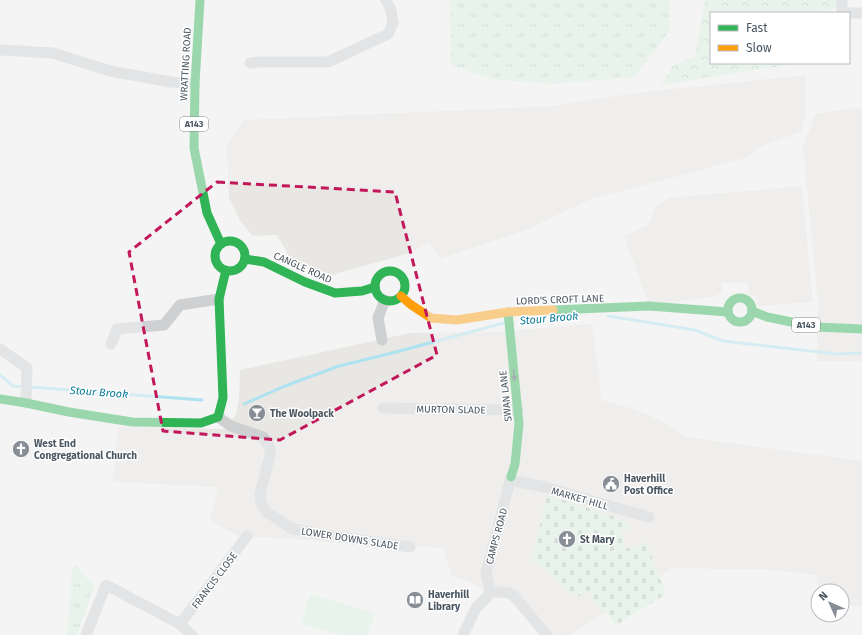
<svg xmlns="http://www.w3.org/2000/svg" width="862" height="635" viewBox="0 0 862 635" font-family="'Fira Sans',sans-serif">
	<defs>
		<pattern id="grass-tufts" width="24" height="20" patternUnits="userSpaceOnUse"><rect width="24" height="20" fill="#d9f2e3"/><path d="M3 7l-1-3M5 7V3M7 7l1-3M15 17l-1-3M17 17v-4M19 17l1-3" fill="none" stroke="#b2c7bb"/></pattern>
		<pattern id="cemetery-stones" width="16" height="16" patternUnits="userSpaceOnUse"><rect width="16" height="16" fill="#d9f2e3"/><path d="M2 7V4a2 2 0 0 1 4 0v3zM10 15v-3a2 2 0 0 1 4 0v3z" fill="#b2c7bb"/></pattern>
		<pattern id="park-crowns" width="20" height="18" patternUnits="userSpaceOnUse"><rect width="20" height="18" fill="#d9f2e3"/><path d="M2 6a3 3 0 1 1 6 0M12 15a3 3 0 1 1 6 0" fill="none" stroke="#b2c7bb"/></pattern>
	</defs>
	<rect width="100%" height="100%" fill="#f4f4f4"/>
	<g fill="#e8e7e3">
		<polygon points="806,75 806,111 801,132 758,147 749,157 611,194 595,197 526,230 440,259 429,243 410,253 332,275 305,267 292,261 277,235 253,236 240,221 229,198 227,144 244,120 555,106 634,93"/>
		<polygon points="862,107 862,361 817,361 818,302 803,148 815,114"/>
		<polygon points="802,186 813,302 757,306 756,295 749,296 747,282 721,283 722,288 720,294 715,296 649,306 624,236 648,225 655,208 658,205 668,198"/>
		<polygon points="592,324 602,400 637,410 664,422 687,437 862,461 862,607 845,605 842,603 842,591 826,591 817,585 818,575 773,570 672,568 571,635 555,635 513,592 486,589 451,575 444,548 239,536 210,521 218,487 113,482 118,427 224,429 236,415 239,399 240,370 410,333 497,332"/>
	</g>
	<g fill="url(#grass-tufts)">
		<polygon points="450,0 669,0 670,30 634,77 551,84 491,79 451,65"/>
		<polygon points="77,566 83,575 92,582 94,587 77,635 67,635 72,567"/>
	</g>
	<polygon fill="url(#cemetery-stones)" points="547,495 615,517 633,528 621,533 626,549 646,543 666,594 615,626 606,611 603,613 588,590 578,597 554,579 543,567 532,561"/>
	<polygon fill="url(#park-crowns)" points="705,0 839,0 839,7 820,11 819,13 711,13 711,63 799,63 661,85 673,66 695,56"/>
	<polygon fill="#d9f2e3" points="310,594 375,613 368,635 340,635 301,624"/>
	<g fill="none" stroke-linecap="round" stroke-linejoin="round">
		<g stroke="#aee2f0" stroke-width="3">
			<polyline points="608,316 695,330 723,341 837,354 862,353"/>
			<polyline points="0,375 13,386 24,387"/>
			<polyline points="30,387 202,400"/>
			<polyline points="244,404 285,386 339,366 396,352 504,323"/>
		</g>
		<g stroke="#ced0d2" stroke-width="11">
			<polyline points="842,0 842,13"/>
			<polyline points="849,13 862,13"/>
			<polyline points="0,50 53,53 110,71 171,82 195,84"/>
			<polyline points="250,63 260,62 328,62 388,34 393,23 391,10 386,0"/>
			<polyline points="382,340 378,318 385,300"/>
			<polyline points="111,344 117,329 164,325 180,305 219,299"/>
			<polyline points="0,349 27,368 26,403"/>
			<polyline points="383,408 518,410"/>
			<polyline points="218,417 231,426 263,437 270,447 270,455 260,494 261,503 266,511 290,528 319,534 410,547"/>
			<polyline points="510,480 545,487 620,509 649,517"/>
			<polyline points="490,591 509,593 514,596 547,635"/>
			<polyline points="180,624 247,536"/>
			<polyline points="86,635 106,585 180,624 192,635"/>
			<polyline points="463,635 476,608 487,597 490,591 486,573 511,477"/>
		</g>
		<g stroke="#30b455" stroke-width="9">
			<polyline points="200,0 195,84 194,148 207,213 221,244"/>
			<circle cx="230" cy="256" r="15"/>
			<polyline points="245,259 264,262 305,282 335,293 362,291 375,287"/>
			<circle cx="390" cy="286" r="15"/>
			<circle cx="740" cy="310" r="12"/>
			<polyline points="553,310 649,306 728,312"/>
			<polyline points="752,311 767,317 816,327 862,329"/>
			<polyline points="508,312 519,424 515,464 511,477"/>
			<polyline points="0,399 26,403 69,412 132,422 201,423 218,417 223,398 219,299 226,270"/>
		</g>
		<polyline stroke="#ff9f0a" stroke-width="9" points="401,296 410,304 431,318 457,320 508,312 553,310"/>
	</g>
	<defs><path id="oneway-solid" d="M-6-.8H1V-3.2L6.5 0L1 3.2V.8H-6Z"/></defs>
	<use fill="#495b60" href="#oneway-solid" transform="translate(514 375) rotate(84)"/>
	<path d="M0 0H862V635H0ZM217 182 395 192 437 355 280 440 163 431 129 252Z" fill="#f4f4f4" fill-opacity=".55" fill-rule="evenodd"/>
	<path fill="none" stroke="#c2185b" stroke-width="3" stroke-dasharray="8 5" stroke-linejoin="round" d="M217 182 395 192 437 355 280 440 163 431 129 252Z"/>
	<defs>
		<symbol id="bar-disc" viewBox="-11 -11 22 22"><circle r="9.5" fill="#868d94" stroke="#fff"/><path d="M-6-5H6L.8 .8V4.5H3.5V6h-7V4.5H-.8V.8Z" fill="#fff"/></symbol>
		<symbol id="church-disc" viewBox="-11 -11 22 22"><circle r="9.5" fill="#868d94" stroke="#fff"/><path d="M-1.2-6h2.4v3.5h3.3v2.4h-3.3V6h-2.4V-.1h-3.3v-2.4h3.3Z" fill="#fff"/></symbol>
		<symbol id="civic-disc" viewBox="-11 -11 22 22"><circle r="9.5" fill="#868d94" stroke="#fff"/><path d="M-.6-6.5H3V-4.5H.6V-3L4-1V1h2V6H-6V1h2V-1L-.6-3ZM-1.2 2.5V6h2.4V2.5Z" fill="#fff"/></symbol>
		<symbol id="library-disc" viewBox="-11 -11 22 22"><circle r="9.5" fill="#868d94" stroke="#fff"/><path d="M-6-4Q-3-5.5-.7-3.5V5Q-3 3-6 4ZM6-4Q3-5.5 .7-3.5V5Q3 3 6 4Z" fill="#fff"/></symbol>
	</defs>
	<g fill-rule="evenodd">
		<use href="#bar-disc" x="247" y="403" width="20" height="20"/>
		<use href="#church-disc" x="11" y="439" width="20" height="20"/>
		<use href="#civic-disc" x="601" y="474" width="20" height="20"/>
		<use href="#church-disc" x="557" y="529" width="20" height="20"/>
		<use href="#library-disc" x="405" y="590" width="20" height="20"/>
	</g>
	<g text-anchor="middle" stroke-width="3" stroke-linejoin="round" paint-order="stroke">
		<g fill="#fff" stroke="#808990" stroke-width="1">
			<rect x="180" y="117" width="28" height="14" rx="3"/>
			<rect x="792" y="318" width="28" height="14" rx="3"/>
		</g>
		<g font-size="9" font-weight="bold" fill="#4a5661">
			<text x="194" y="127">A143</text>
			<text x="806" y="328">A143</text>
		</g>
		<g font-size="10" fill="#4a5661" stroke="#fff">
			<text transform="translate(185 64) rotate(-87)" y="4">WRATTING ROAD</text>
			<text transform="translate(303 267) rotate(24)" y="4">CANGLE ROAD</text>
			<text transform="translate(560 299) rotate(-2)" y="4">LORD'S CROFT LANE</text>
			<text transform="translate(505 396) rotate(-96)" y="4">SWAN LANE</text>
			<text transform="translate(451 409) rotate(1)" y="4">MURTON SLADE</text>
			<text transform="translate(580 498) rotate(16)" y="4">MARKET HILL</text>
			<text transform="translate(496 536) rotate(-75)" y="4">CAMPS ROAD</text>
			<text transform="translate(350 538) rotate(9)" y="4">LOWER DOWNS SLADE</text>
			<text transform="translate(214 580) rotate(-53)" y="4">FRANCIS CLOSE</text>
		</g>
		<g font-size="10" font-weight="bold" fill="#4a5661" stroke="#fff" text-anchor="start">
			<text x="270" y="417">The Woolpack</text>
			<text x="34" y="447">West End<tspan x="34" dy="12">Congregational Church</tspan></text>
			<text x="624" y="482">Haverhill<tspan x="624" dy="12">Post Office</tspan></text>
			<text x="580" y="543">St Mary</text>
			<text x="428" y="598">Haverhill<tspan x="428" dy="12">Library</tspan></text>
		</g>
		<g font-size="11" font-style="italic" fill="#0c7c9b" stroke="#fff">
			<text transform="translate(549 318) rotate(-5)" y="4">Stour Brook</text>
			<text transform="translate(99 392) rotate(4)" y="4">Stour Brook</text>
		</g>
	</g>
	<rect x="710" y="12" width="140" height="52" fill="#ffffff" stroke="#b7bbc0"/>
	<rect x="718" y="25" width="20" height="6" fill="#30b455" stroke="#b7bbc0"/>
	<text x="746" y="32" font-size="12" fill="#4a5661">Fast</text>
	<rect x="718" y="45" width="20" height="6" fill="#ff9f0a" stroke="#b7bbc0"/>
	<text x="746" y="52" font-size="12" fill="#4a5661">Slow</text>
	<g transform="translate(830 603) rotate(315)"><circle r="19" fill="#ffffff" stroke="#b7bbc0"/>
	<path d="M0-3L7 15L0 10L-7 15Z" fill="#868d94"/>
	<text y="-6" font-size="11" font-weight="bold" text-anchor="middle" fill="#4a5661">N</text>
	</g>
</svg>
